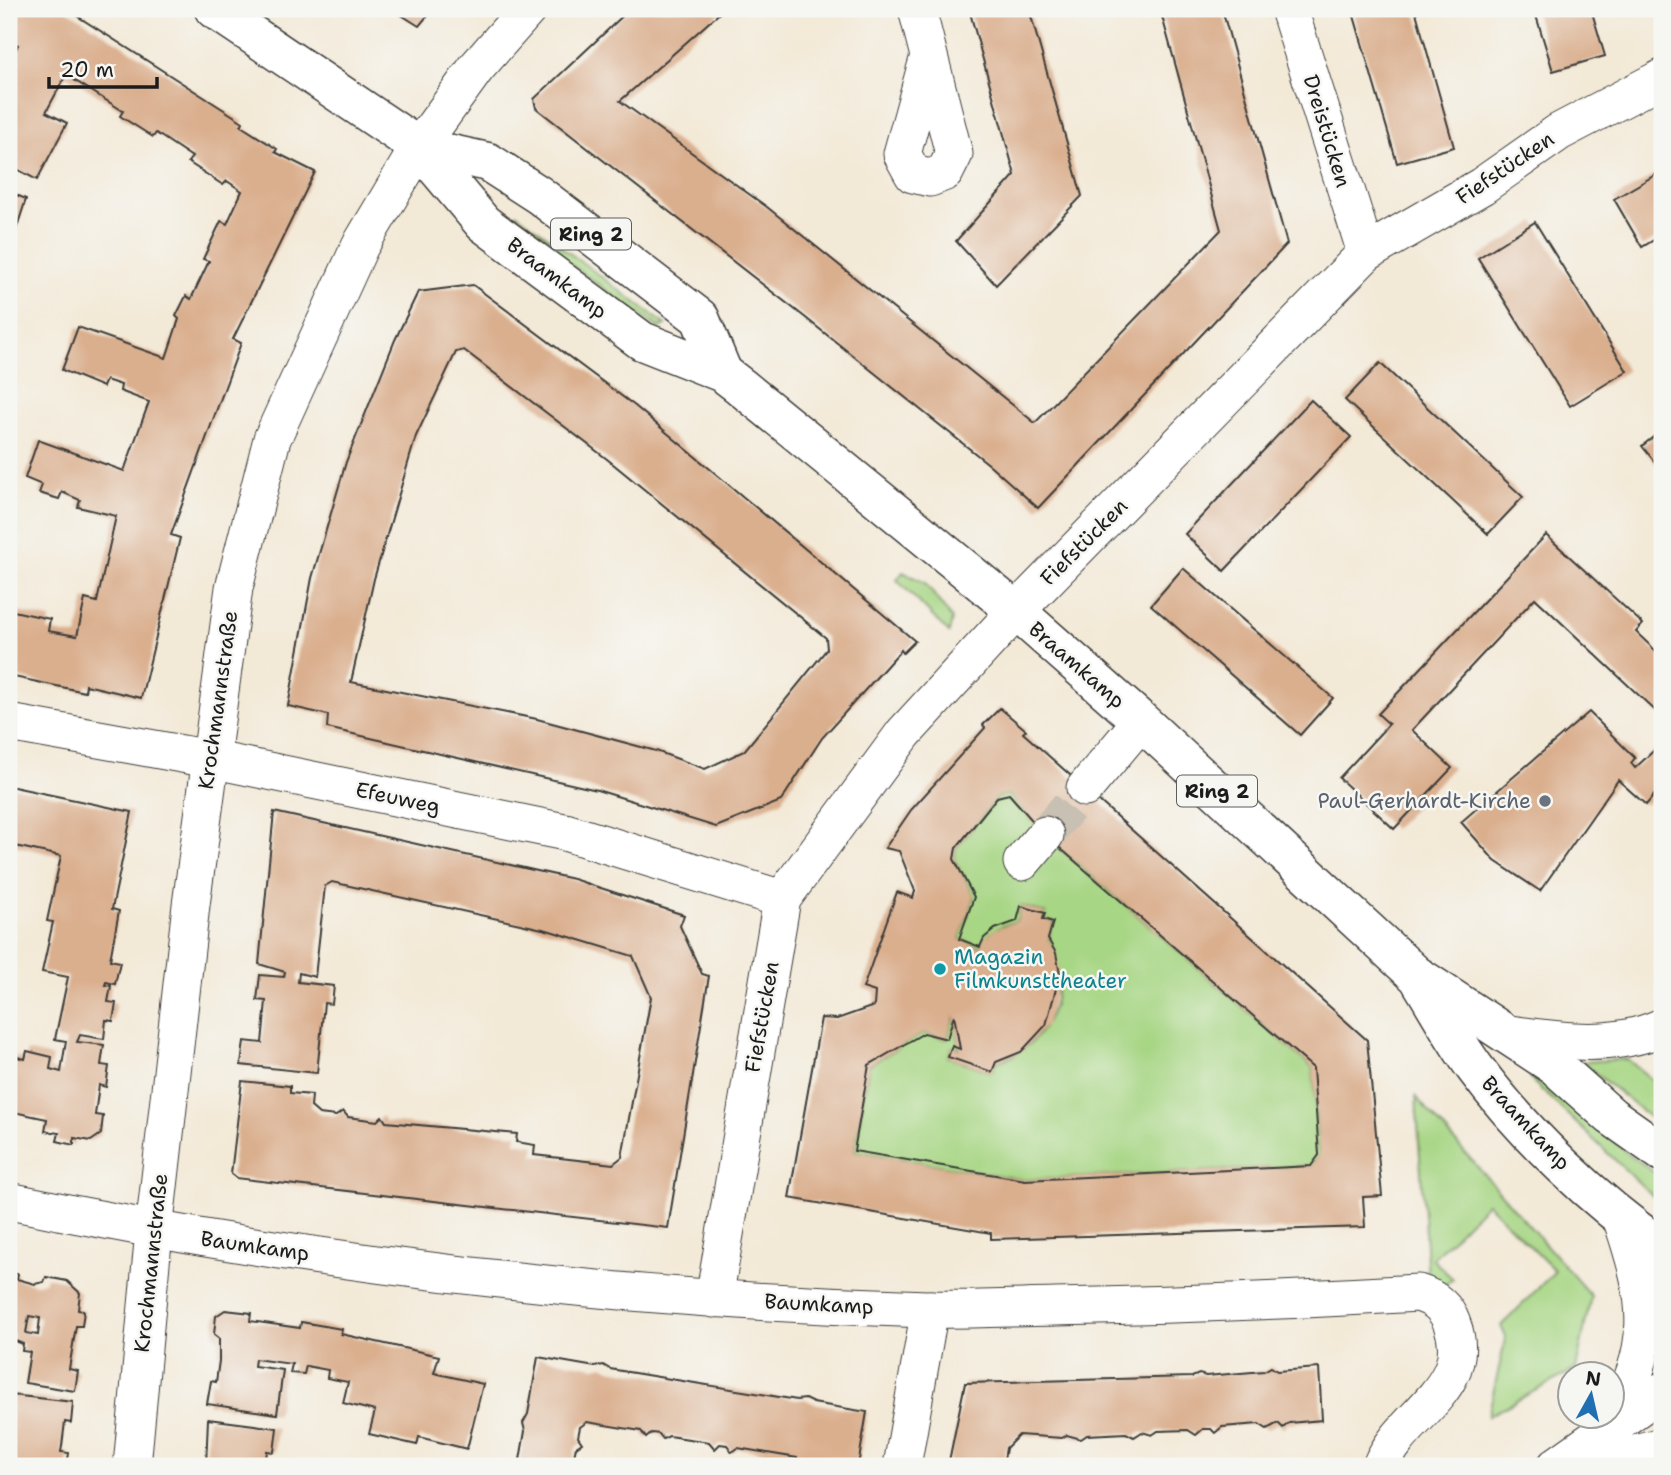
<svg xmlns="http://www.w3.org/2000/svg" width="1671" height="1475" viewBox="0 0 1671 1475" font-family="'Shantell Sans',sans-serif">
	<rect width="100%" height="100%" fill="#f6f6f2"/>
	<filter id="ink" filterUnits="userSpaceOnUse"><feTurbulence type="fractalNoise" baseFrequency=".0143" numOctaves="2"/><feDisplacementMap in="SourceGraphic" scale="14" xChannelSelector="R" yChannelSelector="G"/><feConvolveMatrix kernelMatrix="1 2 1 2 8 2 1 2 1" color-interpolation-filters="sRGB"/></filter>
	<filter id="wash" filterUnits="userSpaceOnUse"><feTurbulence type="fractalNoise" baseFrequency=".00686" numOctaves="4" result="noise"/><feDisplacementMap in="SourceGraphic" scale="28" xChannelSelector="R" yChannelSelector="G"/><feGaussianBlur stdDeviation="1.57" result="paint"/><feColorMatrix in="noise" values="0 0 0 0 0 0 0 0 0 0 0 0 0 0 0 0 0 1.4 0 .05"/><feComposite in="paint" operator="in"/></filter>
	<g filter="url(#wash)">
		<rect width="100%" height="100%" fill="#f3e9d7"/>
		<g fill="#a7d684" stroke="#627950" stroke-width="2">
			<polygon points="517,214 666,325 659,328 511,222"/>
			<polygon points="903,572 925,583 952,619 949,633 897,580"/>
			<path d="M1009 794 1045 835 1313 1068 1319 1155 1311 1166 1025 1180 854 1151 869 1065 924 1033 947 1039 954 1015 960 1049 952 1047 948 1057 992 1072 996 1062C1048 1049 1073 985 1048 939L1053 922 1043 919 1045 913 1021 906 1017 921C1001 926 988 931 980 947L959 939 974 897 954 859 956 848 997 797Z"/>
			<polygon points="1627,1059 1662,1088 1662,1127 1581,1062"/>
			<polygon points="1533,1073 1626,1152 1662,1178 1662,1205 1529,1078"/>
			<polygon points="1416,1097 1591,1296 1576,1369 1488,1416 1506,1337 1501,1326 1555,1271 1487,1203 1432,1259 1453,1279 1443,1286 1428,1277"/>
		</g>
		<g id="blocks">
			<g fill="#daaf8e" fill-rule="evenodd">
				<polygon points="15,9 66,9 243,122 241,126 277,149 275,152 315,172 233,339 241,343 171,535 180,538 141,698 86,685 85,692 9,676 9,610 50,619 48,631 77,636 85,599 97,602 116,516 78,507 80,500 62,492 59,499 39,493 42,485 25,478 38,440 124,471 149,402 120,391 121,385 106,380 103,387 62,370 78,327 166,358 179,319 176,316 186,296 191,299 209,261 203,259 221,221 227,224 242,191 227,181 223,185 188,162 192,157 156,133 153,137 120,116 123,111 66,75 46,112 67,123 37,180 9,165 9,62 18,45 9,40 9,19"/>
				<polygon points="392,9 433,9 419,26"/>
				<polygon points="630,9 724,9 620,101 767,207 1035,423 1221,230 1160,9 1222,9 1287,244 1038,508 991,466 802,315 536,108 534,99"/>
				<polygon points="969,9 1029,9 1082,196 996,285 956,241 1015,175"/>
				<polygon points="1352,9 1415,9 1454,147 1397,163"/>
				<polygon points="1534,9 1591,9 1605,56 1553,71"/>
				<polygon points="1662,171 1662,235 1642,247 1614,199"/>
				<polygon points="9,192 26,199 9,252"/>
				<polygon points="1535,222 1627,371 1570,406 1478,258"/>
				<path d="M473 285 635 406 915 641 903 653 901 650 822 738 781 801 716 827 597 790 327 728 328 715 288 706 312 578 346 462 395 340 418 292ZM464 350 607 459 826 638 827 649 744 751 705 769 656 751 537 719 351 682 374 579 416 436 456 352Z"/>
				<polygon points="1380,363 1523,497 1488,534 1345,400"/>
				<polygon points="1311,400 1351,437 1224,571 1185,534"/>
				<polygon points="1662,430 1662,471 1642,446"/>
				<polygon points="1546,535 1643,624 1636,632 1662,657 1662,717 1535,598 1412,730 1452,768 1394,829 1339,778 1389,724 1378,714"/>
				<polygon points="1183,568 1333,698 1300,735 1151,605"/>
				<path d="M1000 708 1026 730 1023 733 1367 1040 1382 1196 1363 1197 1365 1227 991 1239V1233L789 1198 821 1018 837 1019 874 1006 875 992 863 988 897 892 913 898 915 891 899 851 885 848 911 810 985 728 983 725ZM1009 794 1045 835 1313 1068 1319 1155 1311 1166 1025 1180 854 1151 869 1065 924 1033 947 1039 954 1015 960 1049 952 1046 948 1057 992 1072 996 1062 1021 1052 1046 1025 1060 974 1056 953 1048 939 1053 922 1043 919 1045 913 1021 906 1017 921 995 929 984 938 980 947 959 939 974 897 954 859 956 848 997 797Z"/>
				<polygon points="1589,712 1635,758 1631,763 1635,768 1662,743 1662,786 1646,805 1618,780 1540,891 1495,861 1461,822"/>
				<polygon points="9,786 132,812 112,909 119,911 110,960 120,962 115,984 106,982 105,985 111,986 108,1002 116,1003 113,1021 106,1020 104,1039 80,1035 77,1042 104,1045 101,1065 109,1066 106,1087 99,1085 95,1115 103,1116 101,1134 91,1141 74,1138 74,1145 57,1141 59,1133 45,1131 47,1119 9,1111 9,1055 25,1059 27,1051 52,1057 50,1069 61,1072 66,1041 55,1039 68,977 42,972 53,922 47,921 61,856 15,846 14,851 9,850"/>
				<polygon points="274,812 573,879 684,915 680,926 702,974 709,976 668,1228 236,1178 231,1174 242,1081 290,1086 290,1093 312,1095 311,1107 319,1114 336,1116 343,1111 348,1117 377,1121 382,1116 386,1122 517,1134 516,1142 535,1145 534,1155 613,1164 622,1157 651,997 633,956 547,930 332,882 325,886 315,977 299,973 298,982 334,986 332,1004 324,1003 317,1073 241,1065 244,1041 262,1043 266,1001 257,1000 260,975 284,977 285,972 259,964"/>
				<path d="M9 1273 18 1274 17 1279 35 1284 44 1282 46 1277 67 1281 80 1293 78 1310 84 1311 82 1326H76L69 1369 78 1371 75 1391 25 1383 30 1352 22 1351 23 1344 13 1340 14 1334 9 1333ZM29 1316 40 1318 38 1335 26 1333Z"/>
				<polygon points="225,1310 251,1313 250,1321 300,1328 301,1322 342,1329 341,1334 439,1356 434,1373 483,1384 467,1449 419,1437 417,1445 369,1434 375,1411 343,1403 348,1382 327,1378 328,1370 306,1366 304,1374 290,1373 292,1364 255,1359 254,1366 283,1370 277,1414 207,1404 211,1381 216,1382 219,1361 219,1338 214,1334 216,1316"/>
				<polygon points="538,1357 595,1367 603,1365 610,1369 797,1400 805,1399 813,1403 867,1412 858,1466 800,1466 797,1458 738,1448 732,1452 727,1445 720,1444 715,1449 709,1442 669,1436 663,1439 659,1434 652,1433 646,1438 641,1431 587,1422 580,1427 578,1437 582,1443 576,1447 572,1466 519,1466 525,1431 523,1423 528,1414"/>
				<polygon points="1271,1367 1277,1371 1319,1368 1322,1420 1289,1423 1283,1428 1278,1423 1267,1429 1259,1424 1222,1427 1215,1433 1211,1429 1203,1429 1196,1435 1188,1430 1158,1431 1152,1435 1142,1432 1134,1437 1126,1433 1087,1435 1081,1439 1067,1435 1062,1438 1019,1435 1006,1448 1003,1466 948,1466 965,1383 1192,1377 1199,1374 1206,1376 1264,1371"/>
				<polygon points="11,1395 73,1402 71,1423 65,1422 62,1446 61,1452 69,1453 67,1466 9,1466"/>
				<polygon points="208,1419 277,1428 274,1452 267,1451 265,1466 206,1466"/>
			</g>
		</g>
	</g>
	<g filter="url(#ink)">
		<use href="#blocks" fill-opacity="0" stroke="#3c3b38" stroke-width="2"/>
		<g fill="none" stroke-linecap="round" stroke-linejoin="round">
			<polyline stroke="#c8c0b2" stroke-width="37" stroke-dasharray="37 18" stroke-linecap="butt" points="1045,835 1085,788"/>
			<defs>
				<g id="minor">
					<polyline points="917,9 954,154 945,172 930,178 913,174 902,154 929,56"/>
					<polyline points="1289,9 1366,253"/>
					<polyline points="9,723 210,759 565,832 782,899"/>
					<polyline points="1085,788 1141,721"/>
					<polyline points="1022,862 1045,835"/>
					<path d="M1510 1034C1561 1041 1614 1049 1662 1027"/>
					<path d="M9 1201C311 1264 618 1300 927 1309 969 1310 1012 1308 1055 1307 1176 1305 1297 1300 1418 1293 1435 1298 1446 1307 1452 1324 1476 1387 1401 1415 1381 1466"/>
					<polyline points="714,1299 782,899 904,733 1016,611 1366,253 1482,186 1559,132 1662,78"/>
					<path d="M1610 1426C1655 1345 1651 1306 1622 1220"/>
					<polyline points="132,1466 154,1231 191,905 234,588 272,439 360,246 419,147 477,67 528,9"/>
					<polyline points="902,1466 930,1309"/>
					<polyline points="1556,1466 1662,1391"/>
					<polyline points="1586,1466 1662,1446"/>
				</g>
				<g id="major">
					<polyline points="214,9 419,147 483,223 642,341 723,373 740,386 1016,611 1141,721 1416,975 1555,1066 1611,1116 1662,1152"/>
					<polyline points="419,147 488,162 539,195 700,318 723,373"/>
					<path d="M1421 982C1439 1011 1455 1041 1475 1068 1523 1133 1596 1202 1662 1248"/>
				</g>
			</defs>
			<use href="#minor" stroke="#3c3b38" stroke-width="39"/>
			<use href="#major" stroke="#3c3b38" stroke-width="41"/>
			<use href="#minor" stroke="#fff" stroke-width="37"/>
			<use href="#major" stroke="#fff" stroke-width="38"/>
		</g>
	</g>
	<circle fill="#6b7280" stroke="#f6f6f2" stroke-width="2.5" cx="1545" cy="801" r="7"/>
	<circle fill="#0f9aa8" stroke="#f6f6f2" stroke-width="2.5" cx="940" cy="969" r="7"/>
	<g text-anchor="middle" stroke-width="5" stroke-linejoin="round" paint-order="stroke">
		<g fill="#f6f6f2" stroke="#5d5d5c" stroke-width="2">
			<rect x="551" y="218.5" width="80" height="31" rx="5"/>
			<rect x="1177" y="775.5" width="80" height="31" rx="5"/>
		</g>
		<g font-size="19" font-weight="bold" fill="#1c1c1c">
			<text x="591" y="241">Ring 2</text>
			<text x="1217" y="798">Ring 2</text>
		</g>
		<g font-size="21" fill="#1c1c1c" stroke="#f6f6f2">
			<text transform="translate(1327 131) rotate(73)" y="7">Dreistücken</text>
			<text transform="translate(1505 168) rotate(-34)" y="7">Fiefstücken</text>
			<text transform="translate(557 278) rotate(37)" y="7">Braamkamp</text>
			<text transform="translate(1084 542) rotate(-45)" y="7">Fiefstücken</text>
			<text transform="translate(1077 665) rotate(41)" y="7">Braamkamp</text>
			<text transform="translate(218 700) rotate(-82)" y="7">Krochmannstraße</text>
			<text transform="translate(398 798) rotate(12)" y="7">Efeuweg</text>
			<text transform="translate(762 1017) rotate(-80)" y="7">Fiefstücken</text>
			<text transform="translate(1526 1123) rotate(47)" y="7">Braamkamp</text>
			<text transform="translate(255 1246) rotate(8)" y="7">Baumkamp</text>
			<text transform="translate(151 1263) rotate(-84)" y="7">Krochmannstraße</text>
			<text transform="translate(819 1304) rotate(3)" y="7">Baumkamp</text>
		</g>
		<g font-size="21" fill="#5b616d" stroke="#f6f6f2" text-anchor="end">
			<text x="1531" y="808">Paul-Gerhardt-Kirche</text>
		</g>
		<g font-size="21" fill="#0d838f" stroke="#f6f6f2" text-anchor="start">
			<text x="954" y="964">Magazin<tspan x="954" dy="24">Filmkunsttheater</tspan></text>
		</g>
	</g>
	<rect width="1671" height="1475" fill="none" stroke="#f6f6f2" stroke-width="35"/>
	<g transform="translate(1591 1395) rotate(8)"><circle r="33" fill="#f6f6f2" stroke="#9f9f9c" stroke-width="2"/>
	<path d="M0-5L12 26L0 18L-12 26Z" fill="#1f6fb2"/>
	<text y="-10" font-size="19" font-weight="bold" text-anchor="middle" fill="#1c1c1c">N</text>
	</g>
	<path d="M49 77v10h108v-10" fill="none" stroke="#1c1c1c" stroke-width="3.5"/>
	<text x="60" y="77" font-size="21" fill="#1c1c1c" stroke="#f6f6f2" stroke-width="5" paint-order="stroke">20 m</text>
</svg>
